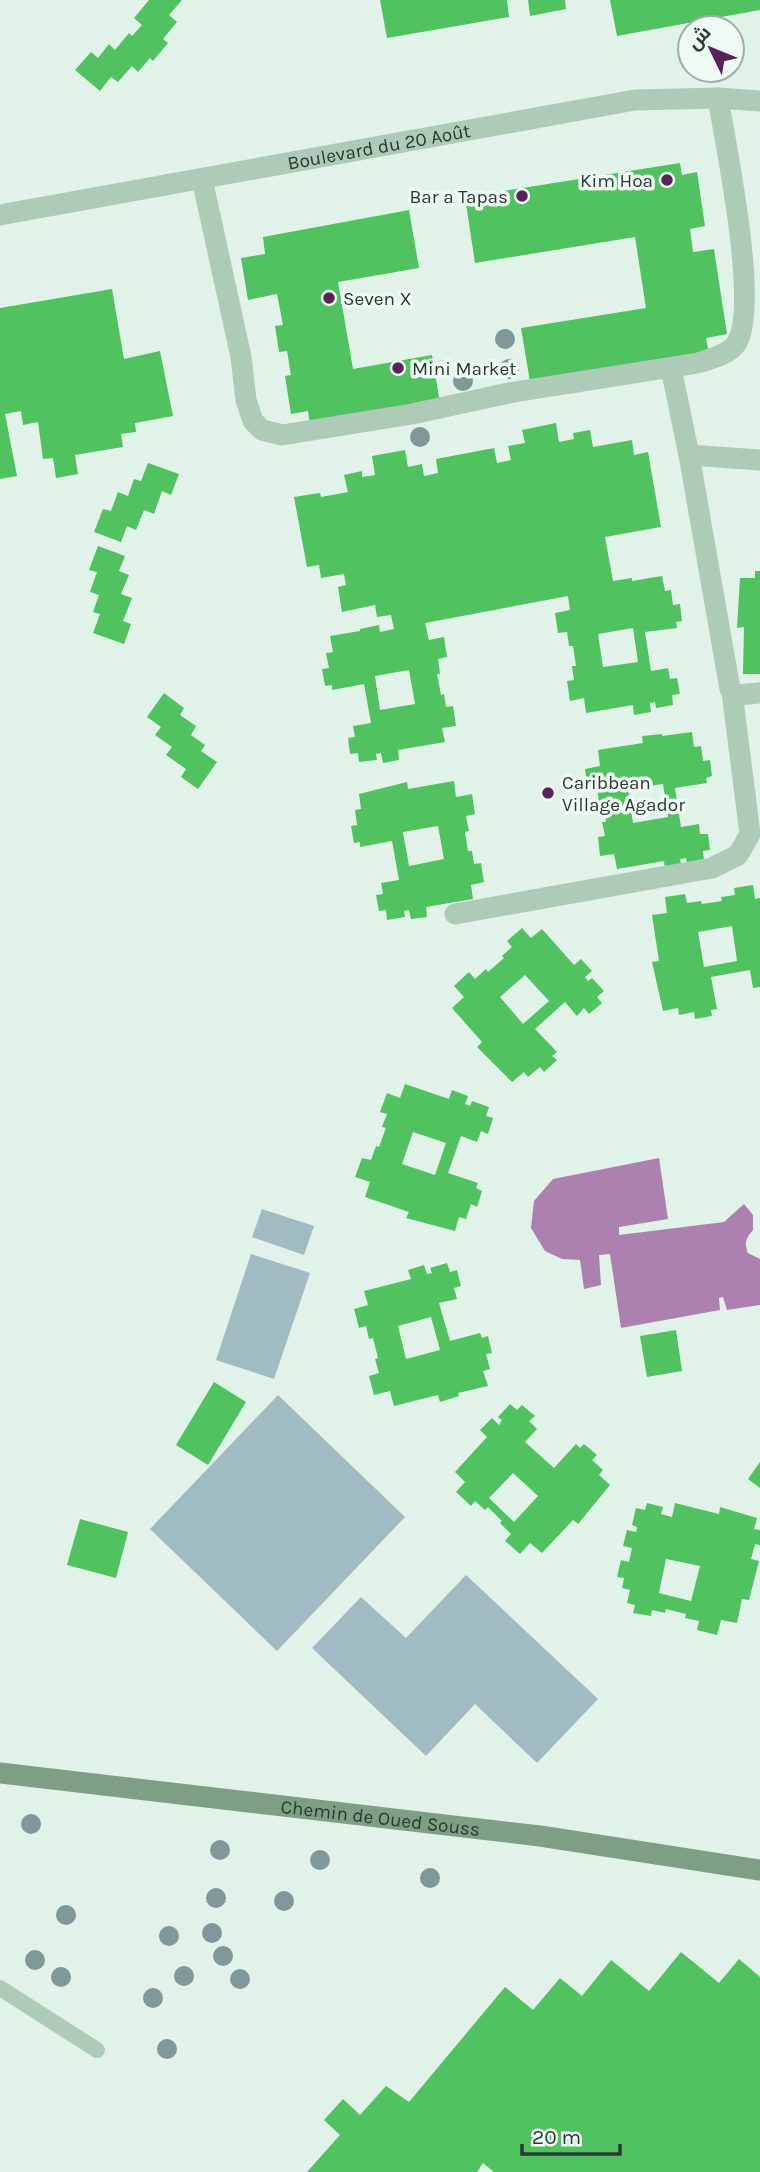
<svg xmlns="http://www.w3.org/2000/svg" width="760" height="2172" viewBox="0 0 760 2172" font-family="Karla,Cairo,sans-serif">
	<rect width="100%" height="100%" fill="#e1f3e9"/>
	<g fill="#a1bbc2">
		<polygon points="262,1209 314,1226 304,1255 252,1237"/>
		<polygon points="251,1254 310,1273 274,1379 216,1360"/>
		<polygon points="278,1395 405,1517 277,1651 150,1529"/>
		<polygon points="466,1575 598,1699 537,1763 475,1704 426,1756 312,1648 361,1597 406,1638"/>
	</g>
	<path fill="#ac81af" d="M659 1158 668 1219 619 1227V1235L724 1222 744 1204 753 1215V1230C746 1238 744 1243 748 1253L760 1259V1305L727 1310 723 1297 719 1298 720 1310 621 1328 610 1254 599 1255 601 1285 584 1289 580 1260 562 1259 545 1251 531 1228 534 1201 553 1179Z"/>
	<g fill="#50c25f" fill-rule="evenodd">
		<polygon points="149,0 182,0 169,15 177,22 163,39 168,43 153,61 150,58 138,72 132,66 118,82 111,77 100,91 75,70 91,52 98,58 109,44 115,50 129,33 132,36 142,25 134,18"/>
		<polygon points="380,0 507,0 509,17 387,38"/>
		<polygon points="528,0 565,0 566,9 530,16"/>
		<polygon points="610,0 760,0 760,10 617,36"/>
		<polygon points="680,163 682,175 697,172 705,226 690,229 693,252 714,249 727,334 706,338 709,354 530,382 521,328 646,308 635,237 475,263 465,197"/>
		<polygon points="409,210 419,268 338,282 353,369 432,355 440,403 310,426 308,411 291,414 285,376 291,375 287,351 279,352 275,326 283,325 277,294 248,300 241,258 265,254 263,237"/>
		<polygon points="112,289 124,359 160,351 173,416 135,423 136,432 121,434 123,447 75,455 78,474 56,478 53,458 43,459 38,422 23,425 21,411 5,414 17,476 0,479 0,308"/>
		<path d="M556 423 559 442 574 439 573 433 590 430 593 447 632 440 634 455 648 452 661 527 605 537 613 581 632 578V581L662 576 665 591 671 590 673 605 680 604 682 621 676 622 677 628 645 632 651 671 668 668 670 679 677 678 680 694 672 695 673 705 656 708 655 702 650 703 651 712 634 715 633 705 586 713 584 698 570 701 567 681 574 680 572 666H576L573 646H569L567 632 558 633 555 613 570 610 568 596 425 623 429 640 444 637 447 657 438 659 440 674H437L441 695 444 694 446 707 453 706 456 726 442 728 445 742 398 750 399 760 383 763 381 753 376 754 377 760 359 762 358 753 350 754 348 738 355 737 353 726 371 723 364 684 332 690V685L325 686 322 669 329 668 326 653 333 652 330 636 360 631V629L379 625 380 632 394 629 391 615 377 617 375 605 342 612 338 587 346 585 344 574 321 578 319 565 307 567 294 497 320 493 321 497 348 492 344 475 362 471V477L375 475 372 456 405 450 408 467 422 464 424 476 438 473 436 459 494 448 497 463 511 460 508 446 525 443 522 430ZM633 628 638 662 603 667 598 634ZM409 670 415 704 380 710 375 676Z"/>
		<polygon points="148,463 179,474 171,495 162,491 154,514 144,510 136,530 127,526 121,542 94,532 103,509 111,511 118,492 128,496 134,479 141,481"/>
		<polygon points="98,546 125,556 119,571 129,575 121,594 132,598 123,621 131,624 124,644 93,633 100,614 93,612 99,595 90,592 97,572 89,570"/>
		<polygon points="755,571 760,571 760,674 743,674 744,627 737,628 740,578 755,578"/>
		<polygon points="164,693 184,708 180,715 196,726 191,735 205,745 201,751 217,762 198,789 181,777 186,769 166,755 172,747 155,735 161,727 147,717"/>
		<path d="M692 732 694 747 701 746 703 761 710 760 712 776 706 778 707 783 675 788 681 827 699 824 700 834H708L710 850 703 851 704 861 687 863 686 858 680 859 682 868 665 870 664 861 617 869 614 854 600 856 598 837 605 836 602 822H606L603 802H599L597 788 588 789 585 769 600 766 598 750 643 743 642 736 662 734V736ZM663 784 668 817 633 823 628 789Z"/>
		<path d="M454 781 456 797 472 794 475 814 466 816 469 831 465 832 468 851H472L474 864 481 863 484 882 471 885 473 899 426 907 427 917 411 919 409 910 404 911 405 917 387 920 386 910 379 911 376 895 383 894 381 883 399 880 392 841 360 847V842L354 843 351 826 357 825 355 810 361 809 359 794 407 782 408 789ZM438 826 444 859 409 866 403 832Z"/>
		<path d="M753 885 755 899 760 898V987L753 988 750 970 711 977 717 1009 711 1010 712 1016 695 1019 694 1012 679 1015 678 1008 663 1011 652 962 659 961 652 915 667 913 665 897 685 894 687 903 701 901 702 904 722 901 721 897 735 895 734 888ZM732 926 737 961 704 967 698 932Z"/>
		<path d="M522 928 531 938 542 929 574 965 581 959 592 971 585 977 588 981 592 978 604 991 597 997 602 1003 589 1014 584 1008 577 1016 565 1002 535 1029 557 1052 552 1056 557 1060 544 1072 540 1067 528 1077 524 1072 512 1082 477 1047 482 1042 452 1008 464 997 454 986 469 972 475 979 486 969 488 972 504 958 502 956 512 947 507 941ZM525 975 549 1001 523 1024 500 997Z"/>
		<path d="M405 1084 449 1099 452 1090 468 1096 465 1104 470 1106 472 1101 489 1107 486 1116 493 1118 488 1134 481 1131 477 1142 461 1136 448 1173 478 1183 476 1188 482 1191 477 1207 471 1204 466 1219 459 1217 455 1231 406 1218 409 1212 365 1197 370 1182 355 1177 362 1158 371 1160 376 1146 379 1147 386 1128 382 1127 387 1114 380 1112 387 1093 400 1098ZM413 1132 446 1143 435 1175 402 1164Z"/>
		<path d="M447 1263 450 1272 457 1270 461 1286 454 1288 457 1299 439 1303 450 1341 480 1333 482 1338 488 1336 492 1353 486 1354 490 1369 483 1371 488 1386 458 1393 459 1396 440 1402 438 1395 394 1406 390 1391 374 1395 369 1376 379 1373 375 1359 378 1358 373 1338 369 1339 366 1326 359 1328 354 1309 368 1305 364 1291 411 1279 408 1270 424 1265 427 1274 432 1273 430 1268ZM431 1317 440 1350 406 1359 398 1326Z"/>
		<polygon points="676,1330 682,1371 647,1377 640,1336"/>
		<polygon points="214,1382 246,1402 208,1465 176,1445"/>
		<path d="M510 1404 517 1410 522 1405 535 1416 529 1421 537 1429 525 1442 554 1468 576 1444 580 1448 584 1444 597 1455 592 1460 603 1470 599 1475 610 1485 578 1524 573 1520 542 1553 530 1543 520 1554 505 1541 511 1534 500 1523 502 1521 488 1507 485 1510 475 1501 471 1506 456 1492 465 1482 455 1472 487 1437 480 1430 492 1418 499 1425 502 1420 498 1417ZM513 1473 538 1496 514 1522 489 1498Z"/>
		<polygon points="760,1462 760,1488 748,1479"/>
		<path d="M647 1503 663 1507 661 1514 672 1517 675 1503 719 1514 720 1507 757 1518 754 1529 760 1530V1545L755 1544 751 1559 759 1561 749 1600 742 1599 737 1623 721 1620 717 1635 697 1630 699 1621 685 1618 686 1614 666 1609 665 1613 652 1610 651 1616 633 1613 635 1605 627 1603 630 1590 622 1588 624 1578 617 1577 621 1560 629 1562 632 1548 623 1546 627 1530 636 1532 637 1527 632 1525 636 1508 645 1510ZM666 1559 700 1566 691 1601 659 1593Z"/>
		<polygon points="80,1519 128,1532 116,1578 67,1565"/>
		<polygon points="681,1952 719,1983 739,1959 760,1977 760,2172 494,2172 483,2163 477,2172 307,2172 340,2135 324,2120 343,2099 360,2115 386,2086 409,2102 505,1987 533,2010 560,1978 582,1996 611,1960 649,1991"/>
	</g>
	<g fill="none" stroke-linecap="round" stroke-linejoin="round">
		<polyline stroke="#adcbb7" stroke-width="16" points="0,1988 97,2050"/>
		<g stroke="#adcbb7" stroke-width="21">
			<path d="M202 179 241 357 246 400 253 421 262 430 282 435 412 414 514 392 698 363C710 359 728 355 736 344 760 309 726 146 718 98"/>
			<path id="s1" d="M0 215 635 100 718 98 760 101"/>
			<polyline points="671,368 689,455 730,689 737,695 760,693"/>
			<polyline points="689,455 760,460"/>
			<polyline points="455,914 712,868 738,855 750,834 732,692"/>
		</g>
		<path stroke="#7e9f86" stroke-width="21" id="s2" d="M0 1773 540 1836 760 1870"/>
	</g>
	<g fill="#809899">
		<circle cx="505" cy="339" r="10"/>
		<circle cx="509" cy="369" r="10"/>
		<circle cx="463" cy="381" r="10"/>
		<circle cx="420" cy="437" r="10"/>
		<circle cx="31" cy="1824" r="10"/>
		<circle cx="220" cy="1850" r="10"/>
		<circle cx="320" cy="1860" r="10"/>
		<circle cx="430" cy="1878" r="10"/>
		<circle cx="216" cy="1898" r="10"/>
		<circle cx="284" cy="1901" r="10"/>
		<circle cx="66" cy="1915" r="10"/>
		<circle cx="212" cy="1933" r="10"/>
		<circle cx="169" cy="1936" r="10"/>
		<circle cx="223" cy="1956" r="10"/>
		<circle cx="35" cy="1960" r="10"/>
		<circle cx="184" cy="1976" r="10"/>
		<circle cx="61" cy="1977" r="10"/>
		<circle cx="240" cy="1979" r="10"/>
		<circle cx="153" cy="1998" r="10"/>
		<circle cx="167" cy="2049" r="10"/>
	</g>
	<g fill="#58225b" stroke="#eefaf3" stroke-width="2.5">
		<circle cx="667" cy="180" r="7"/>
		<circle cx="522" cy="196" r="7"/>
		<circle cx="329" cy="298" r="7"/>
		<circle cx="398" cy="368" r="7"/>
		<circle cx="548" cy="793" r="7"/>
	</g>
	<g text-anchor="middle" stroke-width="7" stroke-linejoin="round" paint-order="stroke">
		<g font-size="19" fill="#2b3a2e" stroke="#eefaf3">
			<text dy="7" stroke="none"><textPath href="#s1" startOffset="385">Boulevard du 20 Août</textPath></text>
			<text dy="7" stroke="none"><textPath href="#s2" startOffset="383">Chemin de Oued Souss</textPath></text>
		</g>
		<g font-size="19" fill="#2b3a2e" stroke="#eefaf3" text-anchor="start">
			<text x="653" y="187" text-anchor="end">Kim Hoa</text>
			<text x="508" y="203" text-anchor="end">Bar a Tapas</text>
			<text x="343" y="305">Seven X</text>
			<text x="412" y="375">Mini Market</text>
			<text x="562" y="789">Caribbean<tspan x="562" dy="22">Village Agador</tspan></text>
		</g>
	</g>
	<g transform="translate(711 49) rotate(313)"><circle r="33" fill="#eefaf3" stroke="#a0ada4" stroke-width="2"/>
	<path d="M0-5L12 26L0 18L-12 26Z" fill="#58225b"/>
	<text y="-10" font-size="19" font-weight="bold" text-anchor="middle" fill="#2b3a2e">ش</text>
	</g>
	<path d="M522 2144v10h98v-10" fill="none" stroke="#2b3a2e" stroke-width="3.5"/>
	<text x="532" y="2144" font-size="21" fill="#2b3a2e" stroke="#eefaf3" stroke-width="5" paint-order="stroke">20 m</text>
</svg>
